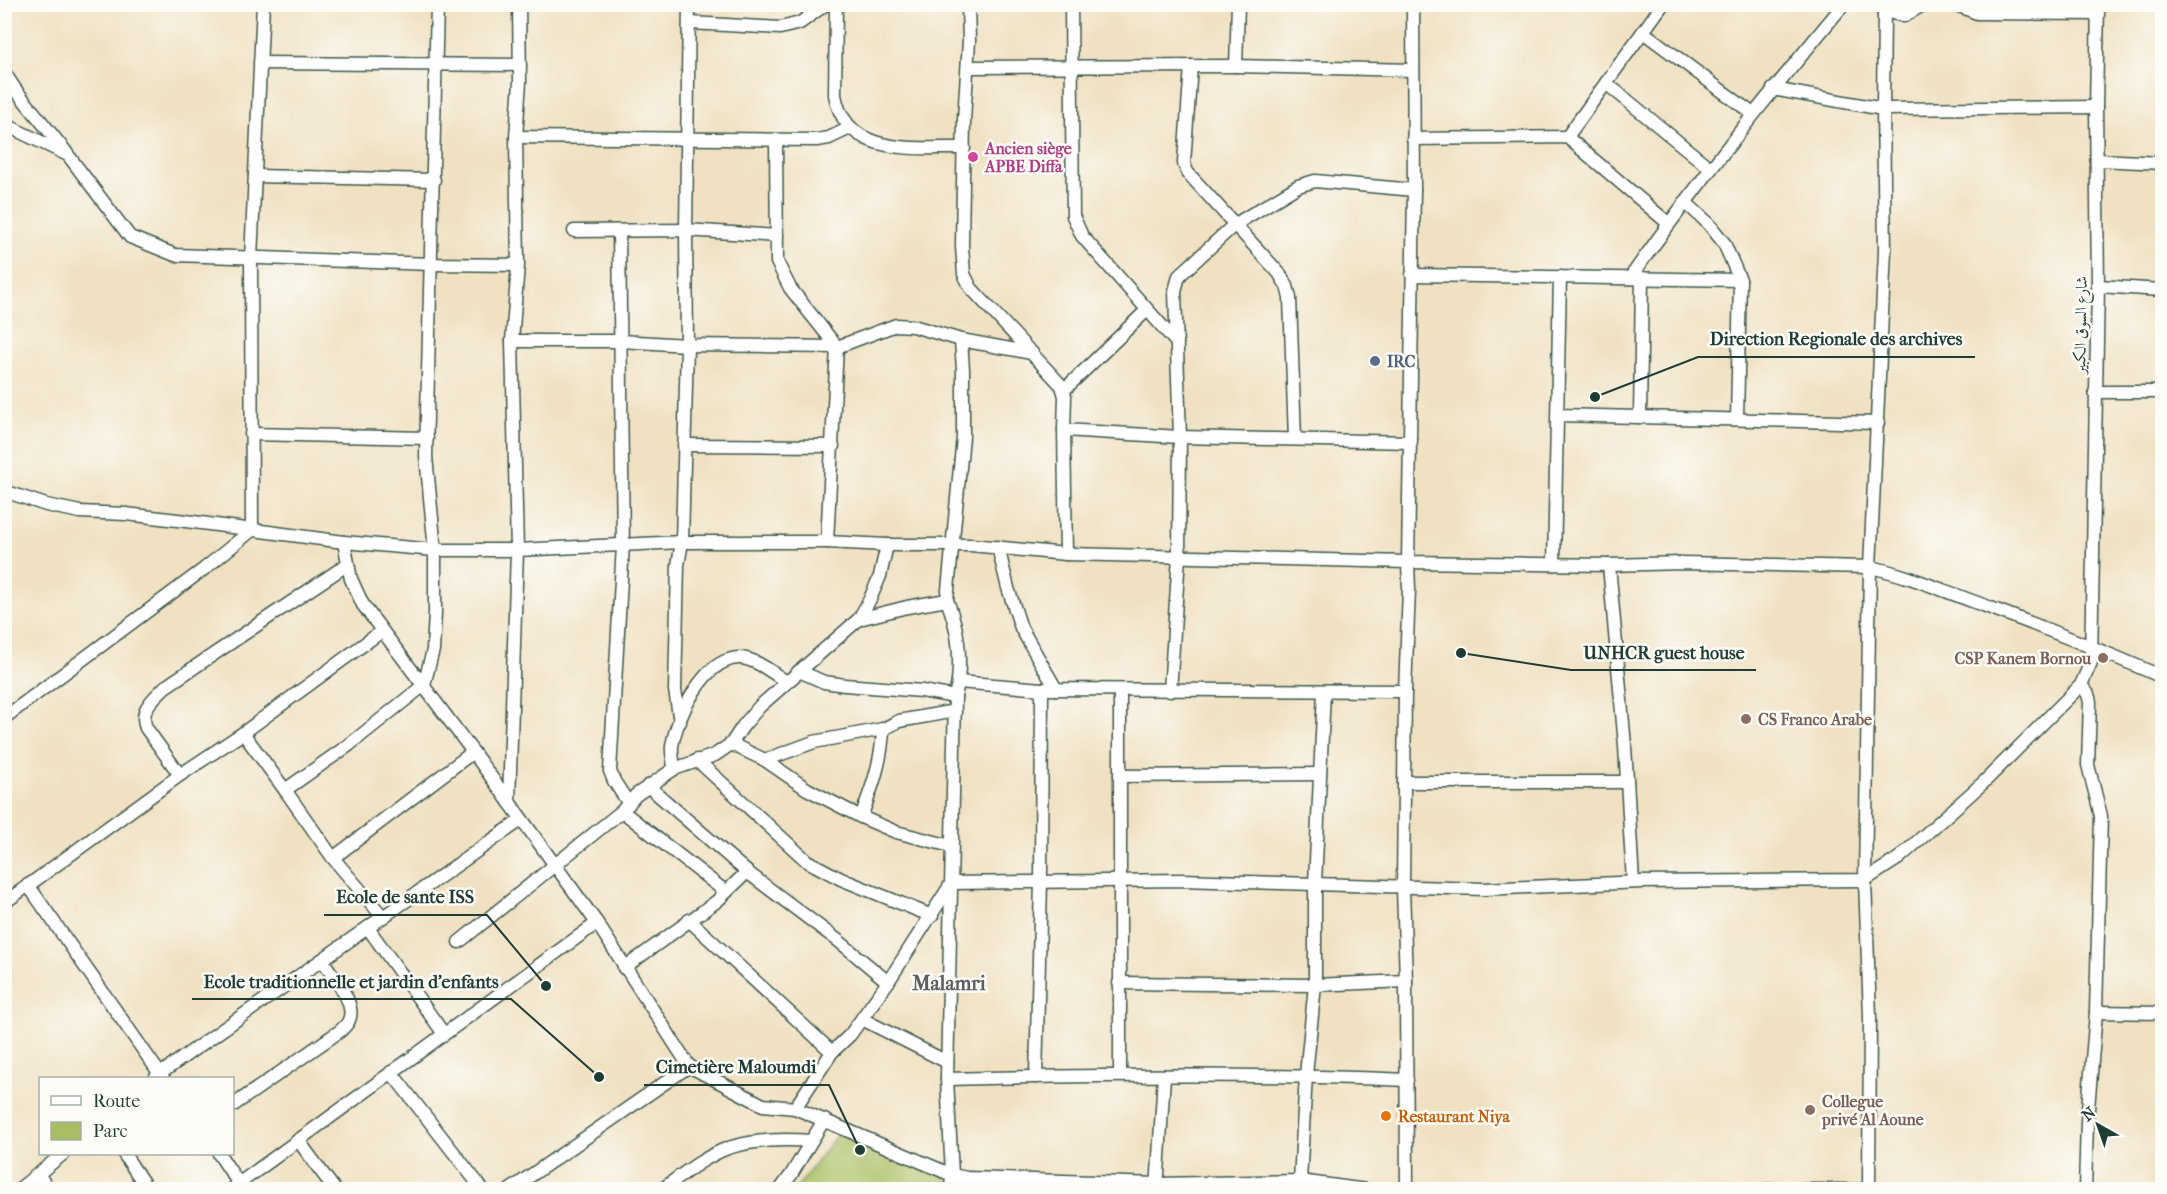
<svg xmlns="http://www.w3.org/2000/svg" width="2167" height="1194" viewBox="0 0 2167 1194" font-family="'IM FELL French Canon',Amiri,serif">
	<rect width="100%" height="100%" fill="#fdfcf7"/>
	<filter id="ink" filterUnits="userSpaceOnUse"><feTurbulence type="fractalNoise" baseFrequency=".0167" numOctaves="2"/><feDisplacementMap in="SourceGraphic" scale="12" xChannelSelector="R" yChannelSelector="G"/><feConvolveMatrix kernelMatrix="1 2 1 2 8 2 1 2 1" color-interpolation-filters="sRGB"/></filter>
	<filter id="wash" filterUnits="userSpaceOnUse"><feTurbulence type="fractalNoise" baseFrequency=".008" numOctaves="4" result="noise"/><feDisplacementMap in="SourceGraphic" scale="24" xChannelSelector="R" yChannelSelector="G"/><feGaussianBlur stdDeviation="1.35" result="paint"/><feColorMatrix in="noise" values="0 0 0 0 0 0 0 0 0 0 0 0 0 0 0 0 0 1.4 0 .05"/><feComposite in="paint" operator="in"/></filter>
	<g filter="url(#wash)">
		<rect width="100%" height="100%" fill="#f0e1c3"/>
		<polygon fill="#a9be62" stroke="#647e4b" stroke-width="1.5" points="845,1124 947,1176 947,1189 795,1190"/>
	</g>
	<g filter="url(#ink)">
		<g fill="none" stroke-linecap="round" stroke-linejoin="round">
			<defs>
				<g id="minor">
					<path d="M836 4 835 95C846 158 915 147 964 148"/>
					<polyline points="968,4 969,41 964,120 962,246 964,274 971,288 1062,386 1065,396 1064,430 1180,437 1411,442"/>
					<polyline points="1071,4 1073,216 1082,236 1177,343"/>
					<polyline points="1238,4 1236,66 1413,70"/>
					<path d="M1413 4 1414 190 1408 562 1609 565 1683 563 1870 567C1909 575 1946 592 1983 605 2044 628 2104 651 2162 677"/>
					<polyline points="1875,4 1884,11 1904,16 1924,4"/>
					<polyline points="1954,4 1977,13 2098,14"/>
					<polyline points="690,23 780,28 800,23 826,4"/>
					<polyline points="1643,32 1753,114"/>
					<polyline points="260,63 520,65"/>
					<polyline points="1191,66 1184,163 1187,172 1279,273 1287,286 1290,298 1295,439"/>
					<polyline points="968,67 1236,66"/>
					<polyline points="4,72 15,89 66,152"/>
					<polyline points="1606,83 1711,169"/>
					<polyline points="1773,89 1883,109 2096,107"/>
					<polyline points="4,124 68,155 130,237 175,255 432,264 518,265"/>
					<polyline points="516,137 817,140 829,138 850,128"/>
					<polyline points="1567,137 1663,4"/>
					<polyline points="1413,139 1567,137 1668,223"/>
					<polyline points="776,140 777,262 790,288 837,347 827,542"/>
					<polyline points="2098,160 2162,163"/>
					<polyline points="255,176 434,180"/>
					<polyline points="1685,202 1708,223 1724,243 1740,280 1737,419"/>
					<polyline points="574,231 686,230 777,236"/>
					<polyline points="619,232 623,545 610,771 614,781 629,804"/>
					<polyline points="1412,275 1740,280"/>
					<path d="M1630 278C1697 183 1770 93 1844 4"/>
					<polyline points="2098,286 2162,290"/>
					<polyline points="512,341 621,341 687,345 837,347 896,325 913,326 961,340 1032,353"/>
					<polyline points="1064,390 1147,310"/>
					<polyline points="2095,392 2162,392"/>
					<polyline points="1558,415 1878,423"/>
					<polyline points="1640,417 1642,278"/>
					<polyline points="1064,430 1066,554"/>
					<polyline points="251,434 427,438"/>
					<polyline points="684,445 833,446"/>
					<polyline points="4,491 46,505 80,512 126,514 186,521 344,542 435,550 517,550 682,542 827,542 887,545 971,545 1066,554 1408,562 1409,590 1405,691 1403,887 1406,981 1407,1190"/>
					<polyline points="344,542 351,579 363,605 473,752 597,923 689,1066 763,1105 795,1108 952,1175 967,1178 1157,1184 1300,1181 1366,1190"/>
					<polyline points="998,547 1008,588 1021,628 1056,689"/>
					<polyline points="1554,564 1560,277"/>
					<polyline points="1609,565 1625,746 1633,882"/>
					<polyline points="859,619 907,607 947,600"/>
					<polyline points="799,671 824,682 845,685 922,691 955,697 958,682 1042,689 1405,691"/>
					<path d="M958 682C961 651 958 629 947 600L963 437V370L961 340"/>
					<polyline points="2081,685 2088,694 2090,702 2088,765 2101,816 2096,1012 2087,1121 2085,1190"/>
					<polyline points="1170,691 1179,556 1180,437 1175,291 1179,276 1234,225 1298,186 1315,181 1414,190"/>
					<polyline points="4,718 204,569 252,530 251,258 263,4"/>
					<polyline points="680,722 675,690 678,565 682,542 687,345 686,230 689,4"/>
					<polyline points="243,733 285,790 349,745 424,685 433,650 435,613 435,550 426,456 437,4"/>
					<polyline points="731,744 765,760 807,789 861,817 896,832 951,846"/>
					<polyline points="697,760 807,861 841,879 932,916"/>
					<polyline points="765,760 814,742 883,729 899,721 955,711"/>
					<path d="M674 769C674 762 671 753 672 746 677 717 703 660 738 658 754 657 774 674 787 682"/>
					<path d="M180 775 146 728C139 710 152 700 165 687L348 564"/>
					<polyline points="1120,776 1320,774"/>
					<polyline points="1404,782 1627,782"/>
					<polyline points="648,786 747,872 840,942 888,982"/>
					<polyline points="285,790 333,858 383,917"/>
					<polyline points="509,802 517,550 512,341 518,265 516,137 520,82 519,4"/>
					<polyline points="622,811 726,892"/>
					<path d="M861 817C872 788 882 761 883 729"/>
					<polyline points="333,858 473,752"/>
					<polyline points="952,883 1182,880 1484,889 1641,882 1865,880 1899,858 1984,782 2081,685 2091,662 2098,286 2096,107 2098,4"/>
					<polyline points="28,885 160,1074 155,1078"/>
					<polyline points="4,903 180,775 243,733 382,631"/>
					<polyline points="689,920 832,1052"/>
					<polyline points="368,928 444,1034"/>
					<polyline points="459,942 622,811 636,795 674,769 715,755 731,744 743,726 760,706 859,619 870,599 880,576 887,545"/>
					<polyline points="624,968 717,901 747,872"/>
					<polyline points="1119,983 1315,985 1406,981"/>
					<polyline points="2096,1012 2162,1013"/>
					<polyline points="862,1019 947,1062"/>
					<polyline points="391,1072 483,1190"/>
					<polyline points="1120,1075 1120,690"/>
					<polyline points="1036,1077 1041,882 1042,689"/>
					<polyline points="163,1078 160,1074 192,1051 521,820"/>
					<path d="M947 1079C1100 1075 1254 1073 1407 1080"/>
					<path d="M232 1106 340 1031C343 1028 348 1024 349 1020 357 1003 331 974 322 960"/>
					<polyline points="795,1108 832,1052 850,1035 888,982 951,884"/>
					<polyline points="298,1140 335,1190"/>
					<polyline points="124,1154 148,1190"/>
					<polyline points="219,1154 243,1190"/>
					<polyline points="38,1174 49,1190"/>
					<polyline points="1300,1181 1306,1075 1315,985 1315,883 1324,692"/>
					<polyline points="1869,1188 1870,1017 1865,880 1870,567 1885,251 1883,109 1884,11"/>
					<polyline points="18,1190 63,1154"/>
					<polyline points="230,1190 597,923"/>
					<polyline points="510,1190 689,1066"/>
					<path d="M661 1190C682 1175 704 1157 728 1148 755 1139 784 1139 811 1141"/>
					<polyline points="780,1190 791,1175 824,1120"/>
					<polyline points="951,1190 952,1175 947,1079 955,697"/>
					<polyline points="1157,1190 1164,1076"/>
					<polyline points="1765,1190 1868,1190"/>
				</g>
			</defs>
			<use href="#minor" stroke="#3e5649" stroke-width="15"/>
			<use href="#minor" stroke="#fff" stroke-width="12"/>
		</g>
	</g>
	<circle fill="#d1479c" stroke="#fdfcf7" stroke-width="2" cx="973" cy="157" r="6"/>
	<circle fill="#5c6f8a" stroke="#fdfcf7" stroke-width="2" cx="1375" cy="361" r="6"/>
	<g fill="#8d6e63" stroke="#fdfcf7" stroke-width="2">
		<circle cx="2103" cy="658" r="6"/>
		<circle cx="1746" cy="719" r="6"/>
		<circle cx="1810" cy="1110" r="6"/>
	</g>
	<circle fill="#e8710a" stroke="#fdfcf7" stroke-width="2" cx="1386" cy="1116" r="6"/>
	<g text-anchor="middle" stroke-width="5" stroke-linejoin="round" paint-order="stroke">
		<g font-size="16" font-weight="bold" fill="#b23c85" stroke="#fdfcf7" text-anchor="start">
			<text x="985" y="154">Ancien siège<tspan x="985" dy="18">APBE Diffa</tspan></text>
		</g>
		<g font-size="16" fill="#1f3d34" stroke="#fdfcf7">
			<text transform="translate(2080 325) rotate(-89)" y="6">شارع السوق الكبير</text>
		</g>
		<g font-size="16" font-weight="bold" fill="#4e5e75" stroke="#fdfcf7" text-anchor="start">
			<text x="1387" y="367">IRC</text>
		</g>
		<g font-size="16" font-weight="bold" fill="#785e54" stroke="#fdfcf7" text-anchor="start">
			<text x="2091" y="664" text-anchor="end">CSP Kanem Bornou</text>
			<text x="1758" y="725">CS Franco Arabe</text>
			<text x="1822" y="1107">Collegue<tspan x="1822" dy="18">privé Al Aoune</tspan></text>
		</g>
		<g font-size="16" font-weight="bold" fill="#c56008" stroke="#fdfcf7" text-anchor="start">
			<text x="1398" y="1122">Restaurant Niya</text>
		</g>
		<g font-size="20" font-weight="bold" fill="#5c5f64" stroke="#fdfcf7">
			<text x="949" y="990">Malamri</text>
		</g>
	</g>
	<path fill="none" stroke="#1f3d34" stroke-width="2" d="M1595 397L1698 357H1975M1461 653L1571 670H1756M546 986L487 915H324M599 1077L511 999H192M860 1150L829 1085H644"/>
	<g fill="#1f3d34" stroke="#fdfcf7" stroke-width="2">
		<circle cx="1595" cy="397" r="6"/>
		<circle cx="1461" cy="653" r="6"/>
		<circle cx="546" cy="986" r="6"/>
		<circle cx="599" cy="1077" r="6"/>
		<circle cx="860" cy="1150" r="6"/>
	</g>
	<g font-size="18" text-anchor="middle" font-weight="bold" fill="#1f3d34" stroke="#fdfcf7" stroke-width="5" stroke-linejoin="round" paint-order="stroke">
		<text x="1836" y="345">Direction Regionale des archives</text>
		<text x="1664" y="659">UNHCR guest house</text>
		<text x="405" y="903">Ecole de sante ISS</text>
		<text x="351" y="988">Ecole traditionnelle et jardin d'enfants</text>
		<text x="736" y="1073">Cimetière Maloumdi</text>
	</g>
	<rect width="2167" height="1194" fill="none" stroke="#fdfcf7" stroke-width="24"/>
	<rect x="39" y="1077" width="195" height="78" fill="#fdfcf7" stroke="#a4b0a9" stroke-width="1.5"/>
	<rect x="51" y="1096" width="30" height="9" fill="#ffffff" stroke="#a4b0a9" stroke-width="1.5"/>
	<text x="93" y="1107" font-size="18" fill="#1f3d34">Route</text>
	<rect x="51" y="1122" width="30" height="18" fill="#a9be62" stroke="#a4b0a9" stroke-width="1.5"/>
	<text x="93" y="1137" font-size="18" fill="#1f3d34">Parc</text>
	<g transform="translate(2098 1125) rotate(320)" stroke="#fdfcf7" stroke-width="4.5" paint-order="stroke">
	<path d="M0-4.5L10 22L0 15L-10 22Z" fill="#1f3d34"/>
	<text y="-9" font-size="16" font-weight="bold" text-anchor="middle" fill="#1f3d34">N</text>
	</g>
</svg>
